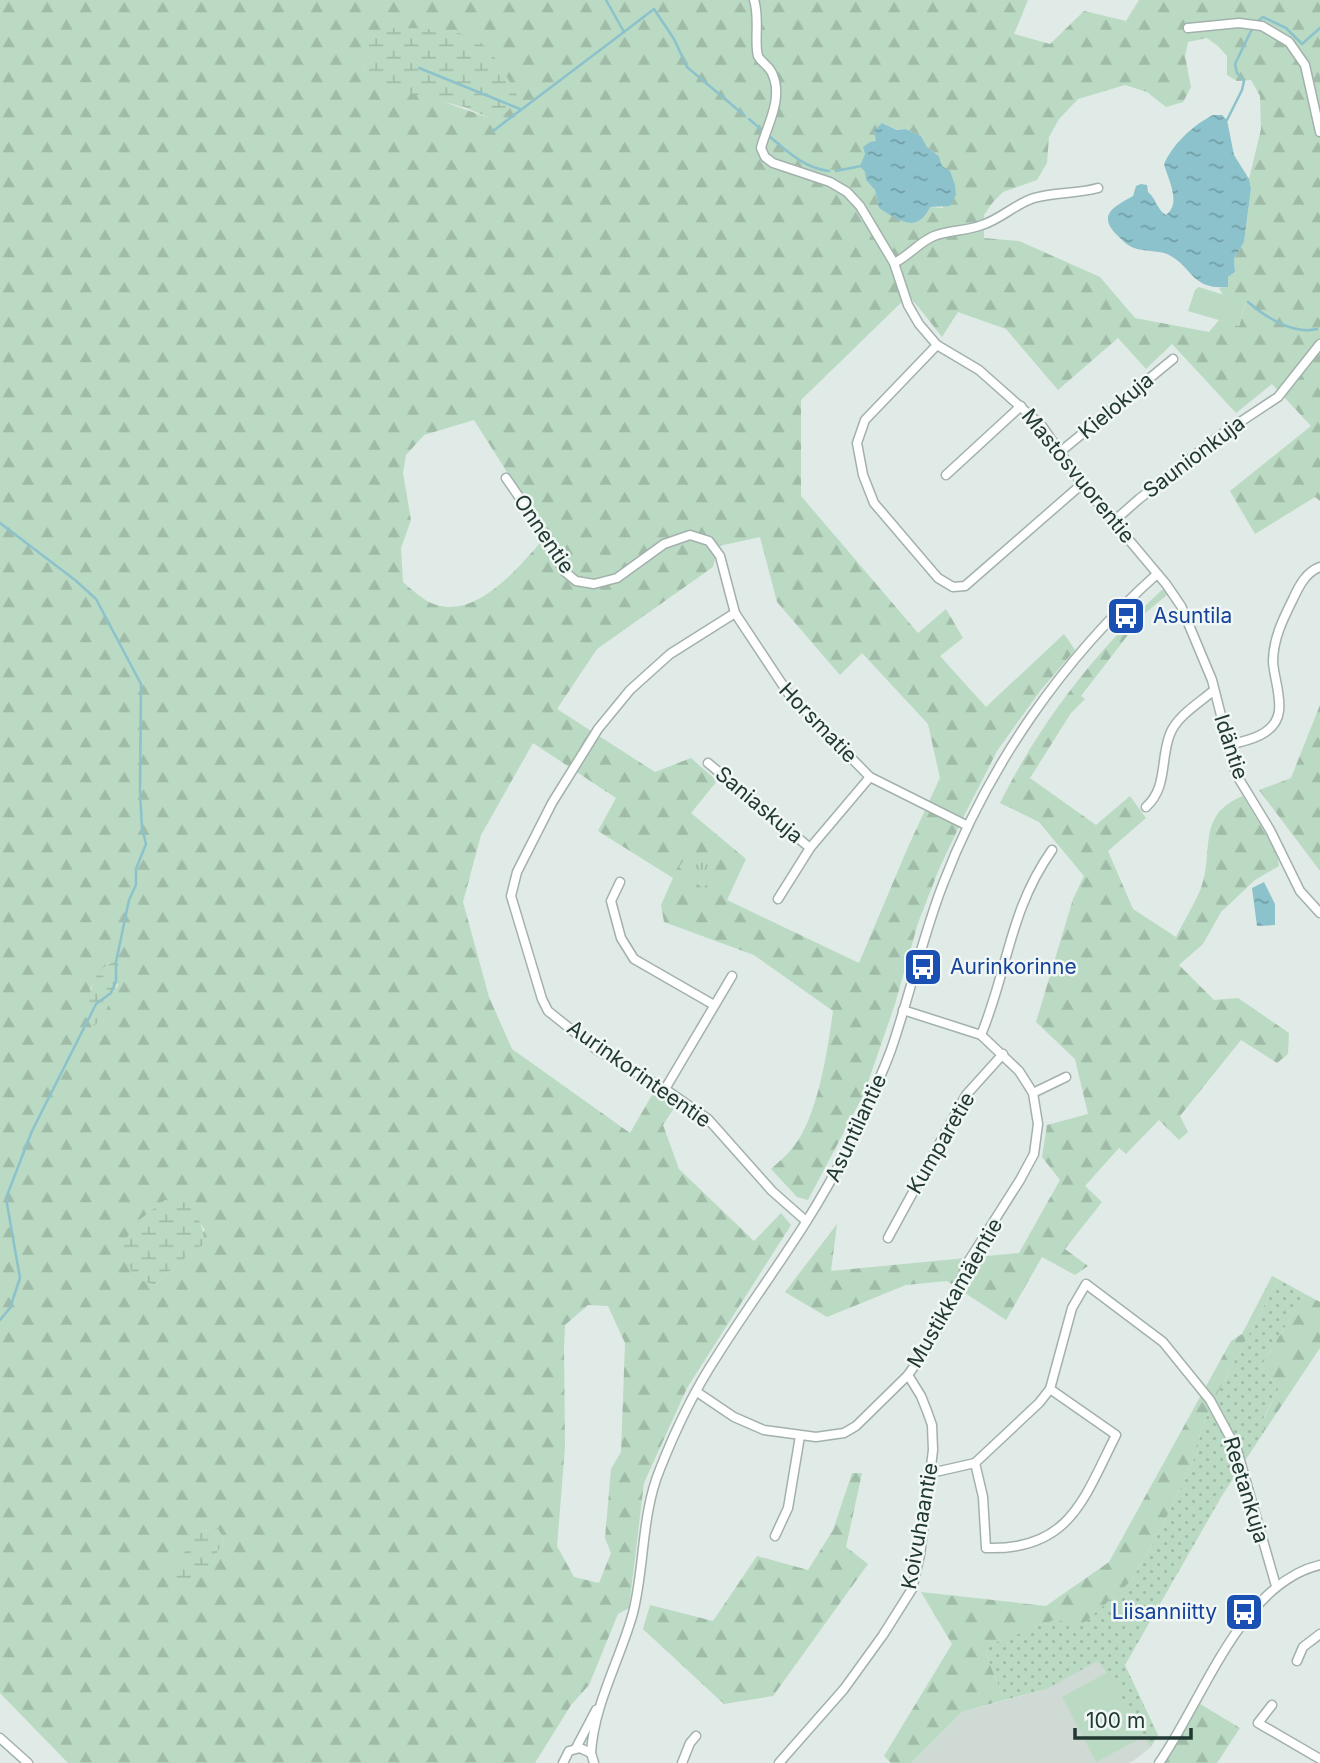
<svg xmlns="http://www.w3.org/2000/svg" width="1320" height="1763" viewBox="0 0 1320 1763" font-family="Inter,sans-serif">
	<defs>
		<pattern id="grass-dots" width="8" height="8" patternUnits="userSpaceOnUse" patternTransform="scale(1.75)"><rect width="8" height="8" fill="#badac3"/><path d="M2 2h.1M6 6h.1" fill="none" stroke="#a0bca8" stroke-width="1.8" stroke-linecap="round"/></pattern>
		<pattern id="forest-firs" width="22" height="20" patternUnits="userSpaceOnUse" patternTransform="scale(1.75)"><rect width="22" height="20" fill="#badac3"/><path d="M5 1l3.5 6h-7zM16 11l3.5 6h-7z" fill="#a0bca8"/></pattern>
		<pattern id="wetland-marsh" width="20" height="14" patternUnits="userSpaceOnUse" patternTransform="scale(1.75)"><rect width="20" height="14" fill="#badac3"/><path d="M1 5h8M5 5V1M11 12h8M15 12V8" fill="none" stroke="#a0bca8"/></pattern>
		<pattern id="park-tufts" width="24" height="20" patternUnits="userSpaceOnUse" patternTransform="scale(1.75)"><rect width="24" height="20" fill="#badac3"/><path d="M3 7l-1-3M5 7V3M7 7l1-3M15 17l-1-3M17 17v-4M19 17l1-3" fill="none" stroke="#a0bca8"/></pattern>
		<pattern id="water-ripples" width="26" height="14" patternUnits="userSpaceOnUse" patternTransform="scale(1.75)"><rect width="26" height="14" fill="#8cc2cb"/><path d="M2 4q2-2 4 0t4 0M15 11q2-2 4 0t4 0" fill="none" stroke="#729fa5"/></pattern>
	</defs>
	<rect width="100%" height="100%" fill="#e0eae6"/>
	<polygon fill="#cfdad5" points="1097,1660 1108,1672 1143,1737 1151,1747 1133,1761 1128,1763 911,1763 962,1712 1047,1689"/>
	<path fill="url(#grass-dots)" d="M1278 1279 1305 1294 1260 1368 1279 1388 1263 1419 1264 1432 1223 1494 1125 1665 1158 1735 1151 1747C1129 1721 1121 1685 1097 1661L1047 1689 1004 1700 986 1654V1646L1054 1620 1084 1622 1131 1581 1161 1529 1197 1452 1201 1429 1215 1398Z"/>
	<g fill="url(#forest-firs)" fill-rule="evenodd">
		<path d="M0 0H1028L1014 34 1050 44 1084 11 1126 21 1139 0H1320V501L1315 497 1255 534 1230 491 1311 426 1272 384 1236 413 1172 344 1146 369 1118 338 1058 390 1006 329 958 312 942 337 909 295 801 400V496L918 633 946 609 963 638 940 656 986 707 1064 634 1075 650 1040 691 997 751 965 814 939 869 918 923 895 1004 864 1094 808 1200 797 1197 771 1169C779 1162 788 1154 794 1146 818 1116 828 1048 833 1011L754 955 664 922 661 905 673 878 598 831 616 798 533 743 481 835 463 902 489 997 512 1049 630 1133 655 1090 676 1105 663 1125 679 1169 754 1241 781 1213 791 1225 687 1388 644 1483 629 1608 618 1614 589 1685 571 1705 535 1763H68L0 1693ZM1207 38 1218 46 1227 56V75L1237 81 1251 80 1260 96 1261 129 1249 179 1251 190 1244 242 1234 259 1235 272 1228 277V287L1219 288 1223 295 1246 303 1239 326 1219 320 1209 332 1135 318 1100 277 1019 241 984 238V215L993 202 1003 192 1037 180 1047 163 1049 137 1059 119 1078 99 1125 85 1147 92 1166 107 1183 102 1191 87 1185 56 1188 42ZM368 61 489 118 363 73ZM882 123 898 130 906 129 921 136 927 147 939 156 942 166 943 208 929 207C917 235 899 219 879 208L875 190 866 180 865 172 861 166 865 154 876 141ZM474 420 547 535C521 564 475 625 429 602 420 597 411 589 403 582L401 548 411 520 403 473 406 455 424 435ZM760 537 777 602 840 675 862 653 928 724 940 778 908 847 859 963 727 900 746 859 691 813 717 781 691 758 655 772 557 709 597 649 713 567 719 546ZM109 963 118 985 111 998 90 990 96 977ZM196 1217 205 1230 178 1263 155 1285ZM588 1305 608 1306 625 1343 621 1452 611 1469 605 1538 611 1553 599 1583 574 1577 557 1546 565 1447 564 1348 565 1325ZM217 1528 224 1539 213 1561 188 1549 196 1533Z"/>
		<path d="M1163 589 1168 594 1144 614 1081 696 1085 699 1071 713 1030 778 1096 825 1130 796 1146 818 1108 851 1133 909 1176 937C1184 921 1194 905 1201 888 1215 852 1195 815 1243 796L1277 853 1279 866 1255 880 1221 912 1203 944 1179 965 1214 1000 1238 998 1289 1033 1288 1054 1277 1063 1241 1040 1180 1116 1188 1132 1179 1140 1159 1120 1126 1154 1119 1148 1085 1186 1102 1202 1065 1249 1088 1266 1075 1275 1042 1257 1006 1320 947 1281 906 1285 827 1317 785 1292 837 1224 831 1271 1019 1253 1060 1180 1042 1157 1047 1125 1088 1114 1075 1059 1036 1022 1073 899 1084 876 1039 822 1000 803C1041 721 1096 651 1163 589Z"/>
		<polygon points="1320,705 1320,871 1259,790 1291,778"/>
		<polygon points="1272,1276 1278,1279 1215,1398 1201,1429 1197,1452 1161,1529 1131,1581 1084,1623 1054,1620 987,1646 986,1654 1004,1700 962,1712 911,1763 891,1763 884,1756 952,1644 921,1592 1046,1606 1109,1562 1231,1341 1242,1334"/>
		<polygon points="1305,1294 1320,1302 1320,1348 1264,1432 1263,1420 1279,1388 1260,1368"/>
		<polygon points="852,1473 862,1473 846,1547 868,1564 773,1696 724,1704 643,1629 650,1605 713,1621 757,1556 808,1570 833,1530"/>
		<polygon points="1200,1704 1240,1728 1217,1763 1165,1763"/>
	</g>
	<g fill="url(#wetland-marsh)">
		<path d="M384 28C407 28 464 27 481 43 498 58 508 78 518 98L507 112 490 118 464 107 381 86 363 73 368 61V43Z"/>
		<path d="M116 962 121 967C117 987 109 1012 94 1026L87 1018C89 998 91 966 116 962Z"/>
		<path d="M165 1200 191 1203C197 1219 205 1227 204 1244L178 1263 155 1285 134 1278 122 1245 138 1221Z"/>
		<polygon points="217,1528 224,1539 213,1561 194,1583 179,1584 173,1571 196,1533"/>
	</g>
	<polygon fill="url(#park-tufts)" points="690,851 717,871 703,889 679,867"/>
	<g fill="#badac3">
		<polygon points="1199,287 1246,302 1239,326 1188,311 1195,290"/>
		<polygon points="1108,1672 1143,1737 1096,1762 1062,1697"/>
	</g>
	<g fill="url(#water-ripples)">
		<path d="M1213 115H1222L1227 120 1234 155 1249 179 1251 189 1244 242 1234 259 1235 272 1228 277V287C1190 290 1193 266 1167 254 1157 250 1145 252 1134 248 1128 246 1122 240 1117 235 1096 214 1116 206 1133 196L1136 186 1141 184 1147 185 1148 192C1156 198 1157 210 1166 215 1182 203 1168 180 1164 164 1173 144 1193 125 1213 115Z"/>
		<path d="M882 123 897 130 906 129 921 136 927 147 939 156 942 166 950 171 955 185 956 195 950 206 930 207C917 235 898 220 879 208L875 190 866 180 865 172 860 166 865 154 863 147 870 142 876 141 874 131Z"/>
		<polygon points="1264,882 1275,904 1275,925 1257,926 1252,888"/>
	</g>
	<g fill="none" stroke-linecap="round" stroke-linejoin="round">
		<g stroke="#8cc2cb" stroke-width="2.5">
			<polyline points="606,0 624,32 654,9 674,39 687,67 744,115"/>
			<polyline points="1258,21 1263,17 1286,28 1302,44 1320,28"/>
			<polyline points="419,68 520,109"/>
			<polyline points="749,119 763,131"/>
			<polyline points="1227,120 1242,90 1244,81 1237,73 1235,64 1252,29"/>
			<polyline points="493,131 624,32"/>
			<path d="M769 136C788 152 804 168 829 171"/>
			<polyline points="836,171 861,166"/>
			<path d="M1248 302C1265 317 1294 335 1317 329"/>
			<polyline points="0,523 75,580 96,599 141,684 140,792 142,828 146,844 136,869 136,885 129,900 116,962 116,981 111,993 96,1004 32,1131 6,1198 20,1278 10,1308 0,1320"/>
		</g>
		<defs>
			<g id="minor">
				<path d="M754 0C760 17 754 43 758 56 761 62 769 66 772 73 784 98 767 125 761 148L765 157 773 163 830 182 847 192 860 206 894 263 908 305 919 324 937 345 979 370 1042 426 1082 484 1166 584 1181 606 1212 680 1236 774 1270 830 1300 891 1320 913"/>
				<polyline points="1188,28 1239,23 1262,26 1289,42 1305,65 1320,132"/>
				<path d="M894 263C909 256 919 242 934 236 949 230 967 231 982 225 1001 219 1015 204 1034 198 1055 192 1077 194 1098 188"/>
				<polyline points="937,345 865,420 857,443 863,475 874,503 938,578 953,587 965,586 1082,484"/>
				<polyline points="1060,452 1173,359"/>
				<polyline points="946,475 1021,406"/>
				<polyline points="506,478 537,523 564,571 576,581 594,584 617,578 664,544 690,535 709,541 720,556 735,613 790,696 870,777 968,826"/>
				<polyline points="1114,521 1139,499 1219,436 1278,397 1320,344"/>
				<polyline points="735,613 670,654 630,690 598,729 552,803 517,872 511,896 542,999 548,1011 597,1050 665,1089 708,1119 772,1191 806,1221"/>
				<path d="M1228 745C1247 741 1276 735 1279 711 1281 695 1274 677 1273 662 1273 639 1283 619 1293 599 1299 586 1306 572 1320 567"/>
				<polyline points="708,763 810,848"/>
				<path d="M1146 807C1168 787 1160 759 1170 734 1177 716 1199 703 1213 691"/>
				<polyline points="620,882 611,901 621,938 634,959 714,1005"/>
				<polyline points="778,899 810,848 870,777"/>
				<path d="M981 1035C1008 970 1009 911 1052 850"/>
				<polyline points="665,1089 732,976"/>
				<polyline points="1033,1093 1066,1077"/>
				<polyline points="888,1238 966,1095 1003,1054"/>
				<polyline points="697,1392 734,1417 764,1430 816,1437 844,1433 856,1426 908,1375 927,1348 954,1297 968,1262 1020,1180 1034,1154 1038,1124 1033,1093 1019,1071 981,1035 903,1010"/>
				<path d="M975 1463 983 1497 986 1548C1070 1551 1084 1498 1116 1435L1050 1389"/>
				<polyline points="931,1473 975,1463 1039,1403 1050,1389 1072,1308 1086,1284 1163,1342 1210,1400 1237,1450 1276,1586"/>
				<polyline points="775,1536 788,1508 800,1436"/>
				<polyline points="1297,1661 1303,1647 1320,1634"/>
				<polyline points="1272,1705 1258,1723 1320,1759"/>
				<polyline points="0,1738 28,1763"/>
				<polyline points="576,1748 596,1710"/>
				<path d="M591 1753C594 1704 620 1660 633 1613 645 1566 641 1515 660 1469 675 1431 694 1391 717 1356 759 1289 810 1225 845 1153 861 1119 878 1085 891 1050 910 995 922 938 943 884 988 766 1063 658 1157 574"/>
				<polyline points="563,1763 569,1751 580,1748 591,1753 594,1763"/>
				<polyline points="682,1763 690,1743 696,1736"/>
				<polyline points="779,1763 844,1689 883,1635 912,1589 920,1555 933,1450 932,1425 927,1411 921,1396 908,1375"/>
				<path d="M1159 1763C1202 1702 1241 1583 1320 1565"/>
			</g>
		</defs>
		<use href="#minor" stroke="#a3b1ad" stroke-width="11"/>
		<use href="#minor" stroke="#fff" stroke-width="8"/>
	</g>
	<defs>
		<symbol id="bus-square" viewBox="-11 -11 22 22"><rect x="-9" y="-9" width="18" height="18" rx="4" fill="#1a4fb4" stroke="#f0f7f4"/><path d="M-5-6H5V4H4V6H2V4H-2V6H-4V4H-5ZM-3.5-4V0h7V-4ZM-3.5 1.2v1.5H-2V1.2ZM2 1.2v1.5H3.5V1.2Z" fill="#fff"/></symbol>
	</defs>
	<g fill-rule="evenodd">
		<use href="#bus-square" x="1104" y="594" width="44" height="44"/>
		<use href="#bus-square" x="901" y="945" width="44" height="44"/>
		<use href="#bus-square" x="1222" y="1590" width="44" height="44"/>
	</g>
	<g text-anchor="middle" stroke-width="5" stroke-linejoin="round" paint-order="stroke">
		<g font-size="21" fill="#223933" stroke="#f0f7f4">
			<text transform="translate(1116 406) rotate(-40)" y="7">Kielokuja</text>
			<text transform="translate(1194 457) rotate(-37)" y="7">Saunionkuja</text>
			<text transform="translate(1078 476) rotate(51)" y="7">Mastosvuorentie</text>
			<text transform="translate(544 534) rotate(56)" y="7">Onnentie</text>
			<text transform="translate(818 723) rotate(46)" y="7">Horsmatie</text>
			<text transform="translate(1231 747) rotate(72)" y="7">Idäntie</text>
			<text transform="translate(759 805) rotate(40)" y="7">Saniaskuja</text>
			<text transform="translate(639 1074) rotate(35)" y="7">Aurinkorinteentie</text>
			<text transform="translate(856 1128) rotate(-65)" y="7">Asuntilantie</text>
			<text transform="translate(941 1143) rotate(-60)" y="7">Kumparetie</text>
			<text transform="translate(955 1293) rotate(-60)" y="7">Mustikkamäentie</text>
			<text transform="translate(1246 1490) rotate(73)" y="7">Reetankuja</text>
			<text transform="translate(920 1526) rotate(-80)" y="7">Koivuhaantie</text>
		</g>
		<g font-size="21" fill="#164399" stroke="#f0f7f4" text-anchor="start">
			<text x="1153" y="623">Asuntila</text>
			<text x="950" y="974">Aurinkorinne</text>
			<text x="1217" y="1619" text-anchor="end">Liisanniitty</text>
		</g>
	</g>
	<path d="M1075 1728v10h116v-10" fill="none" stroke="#223933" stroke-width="3.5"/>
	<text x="1086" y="1728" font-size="21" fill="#223933" stroke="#f0f7f4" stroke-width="5" paint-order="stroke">100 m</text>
</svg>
